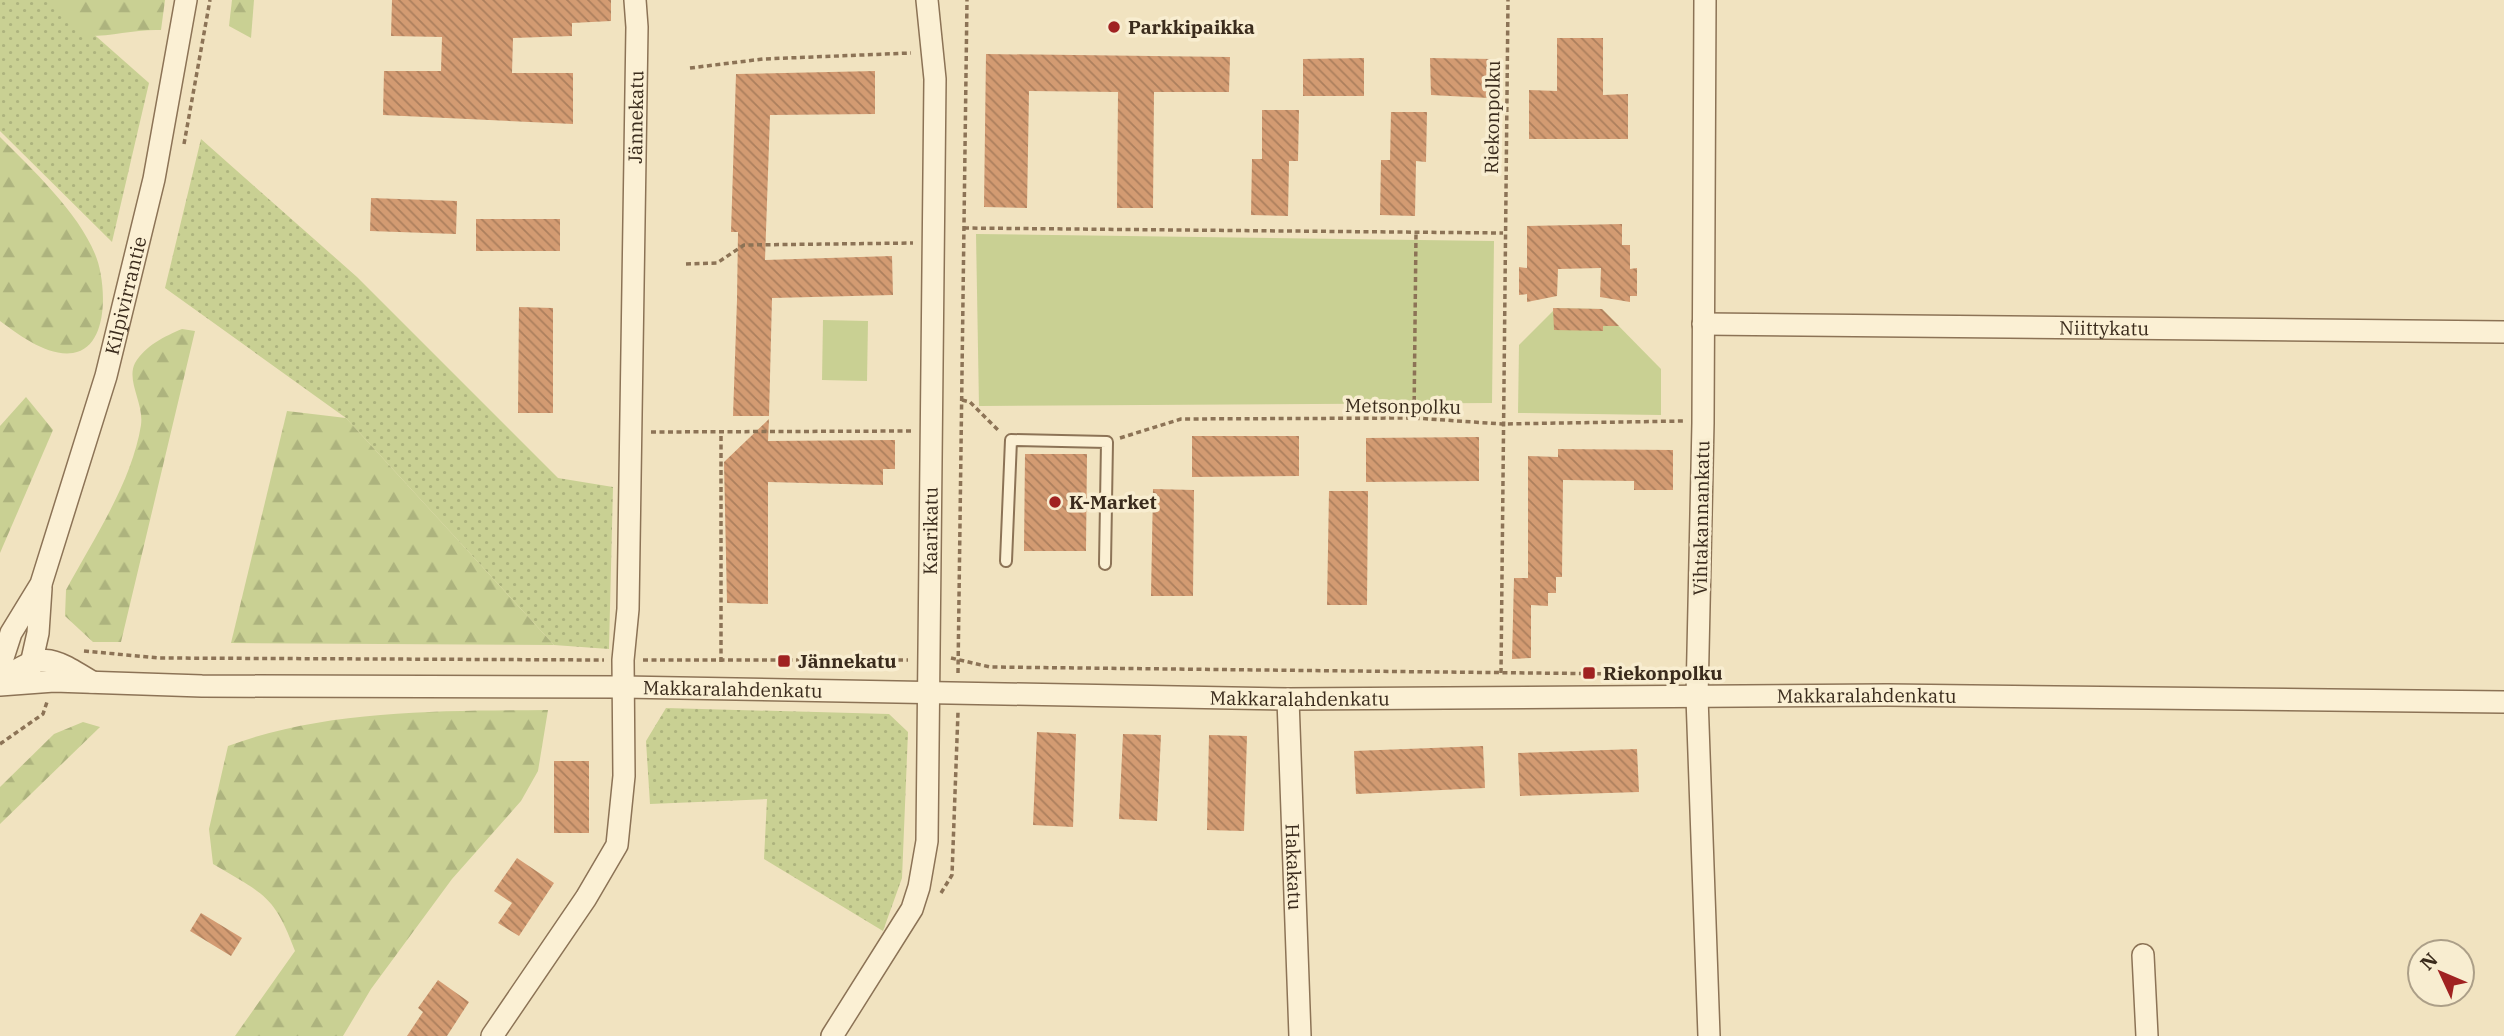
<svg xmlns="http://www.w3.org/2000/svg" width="2504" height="1036" viewBox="0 0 2504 1036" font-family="'IBM Plex Serif',serif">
	<defs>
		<pattern id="grass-dots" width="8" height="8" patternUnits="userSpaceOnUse" patternTransform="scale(1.75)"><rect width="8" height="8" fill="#c9d093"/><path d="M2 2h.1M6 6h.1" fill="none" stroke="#adb37e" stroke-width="1.8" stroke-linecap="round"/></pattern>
		<pattern id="forest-firs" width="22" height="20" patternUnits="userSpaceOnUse" patternTransform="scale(1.75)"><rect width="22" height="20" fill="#c9d093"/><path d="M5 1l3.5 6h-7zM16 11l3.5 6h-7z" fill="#adb37e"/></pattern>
		<pattern id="building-back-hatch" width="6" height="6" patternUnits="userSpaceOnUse" patternTransform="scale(1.75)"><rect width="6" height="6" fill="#d39b72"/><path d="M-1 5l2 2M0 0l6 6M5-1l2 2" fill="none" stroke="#ac7f5d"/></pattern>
	</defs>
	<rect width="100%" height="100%" fill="#f1e3c0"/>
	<g fill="url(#grass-dots)">
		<polygon points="0,0 55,0 149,83 112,242 0,131"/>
		<polygon points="201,139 357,277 558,478 613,487 609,649 554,645 346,418 165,288"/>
		<polygon points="666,708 889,714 908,732 902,878 883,931 764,859 767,799 650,804 646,741"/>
	</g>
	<g fill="url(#forest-firs)">
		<path d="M50 0H165L161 30C136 29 113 36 89 36Z"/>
		<polygon points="232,0 254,0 251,38 229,26"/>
		<path d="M0 137C31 168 78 212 95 254 106 279 111 347 73 353 48 357 19 335 0 321Z"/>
		<path d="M182 329 195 331 121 642H93L65 616 66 590C93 540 132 482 141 425 144 403 126 381 135 363 145 346 165 336 182 329Z"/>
		<polygon points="26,397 53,430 0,553 0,426"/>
		<polygon points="287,411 346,418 554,645 231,643"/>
		<path d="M548 710 538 771 521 801 452 879 371 989 343 1036H235L295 951C274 894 263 894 213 864L209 829 228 746C328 709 443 711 548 710Z"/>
		<polygon points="83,722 100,727 0,824 0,787 54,734"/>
	</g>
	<g fill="#c9d093">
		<polygon points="976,234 1494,241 1492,403 979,406"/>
		<polygon points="1556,308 1602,309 1661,369 1661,415 1518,413 1519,345"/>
		<polygon points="823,320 868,321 867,381 822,380"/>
	</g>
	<g fill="url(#building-back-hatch)">
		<polygon points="392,0 611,0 611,21 572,23 572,36 513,38 512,73 573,73 573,124 383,115 384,71 441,71 442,37 391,36"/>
		<polygon points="1557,38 1603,38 1603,95 1628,94 1628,139 1529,139 1529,90 1557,91"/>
		<polygon points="986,54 1230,57 1229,92 1154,92 1153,208 1117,208 1118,92 1029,91 1027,208 984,207"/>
		<polygon points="1364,58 1364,96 1303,96 1303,59"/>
		<polygon points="1430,58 1492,59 1489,98 1431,95"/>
		<polygon points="875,71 875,114 770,115 765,260 892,256 893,295 772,298 769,416 733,416 737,300 738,232 731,232 736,74"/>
		<polygon points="1262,110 1299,110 1298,161 1289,161 1288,216 1251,215 1252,159 1262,159"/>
		<polygon points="1391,112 1427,112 1426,162 1416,161 1415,216 1380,215 1381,160 1390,160"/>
		<polygon points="371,198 457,201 456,234 370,231"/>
		<rect x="476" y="219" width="84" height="32"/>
		<polygon points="1622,224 1622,245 1630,245 1630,269 1637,268 1637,296 1630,296 1630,302 1600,297 1601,268 1558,269 1557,296 1527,302 1527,294 1519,295 1519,267 1527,268 1527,226"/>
		<polygon points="519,307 553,308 553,413 518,413"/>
		<polygon points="1553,308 1602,309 1619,326 1603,326 1603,331 1554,330"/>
		<polygon points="769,419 768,441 895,440 895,469 883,469 883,485 768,482 768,604 727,603 724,462"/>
		<polygon points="1192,436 1299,436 1299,476 1192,477"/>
		<polygon points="1479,437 1479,481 1366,482 1366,438"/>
		<polygon points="1558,449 1673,450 1673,490 1634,490 1634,481 1563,480 1562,577 1556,577 1556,593 1548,593 1548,606 1531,605 1531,658 1512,659 1514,578 1528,578 1528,456 1558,457"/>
		<polygon points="1025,454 1087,454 1086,551 1024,551"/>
		<polygon points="1153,489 1194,490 1193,596 1151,596"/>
		<polygon points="1329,491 1368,491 1367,605 1327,605"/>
		<polygon points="1037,732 1076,734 1073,827 1033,825"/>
		<polygon points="1123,734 1161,735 1157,821 1119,819"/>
		<polygon points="1209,735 1247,736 1244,831 1207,830"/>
		<polygon points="1483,746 1485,788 1356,794 1354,751"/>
		<polygon points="1637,749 1639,792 1520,796 1518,753"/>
		<rect x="554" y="761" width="35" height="72"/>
		<polygon points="517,858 554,883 519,936 498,923 512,903 494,891"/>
		<polygon points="201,913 242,938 231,956 190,931"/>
		<polygon points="438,980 469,1002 447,1036 407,1036 423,1012 418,1008"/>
	</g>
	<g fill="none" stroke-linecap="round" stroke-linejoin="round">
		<defs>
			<polyline id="lane" points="1006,561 1011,440 1107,442 1105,564"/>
			<g id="street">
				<polyline points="1705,0 1703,423 1697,697 1709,1036"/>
				<path id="s1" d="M1703 324 2504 332"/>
				<path id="s2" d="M0 667 11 633 41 584 106 376 154 179 186 0"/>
				<polyline points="29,673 38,633 41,588"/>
				<path d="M0 681C43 652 48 655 92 682"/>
				<path id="s3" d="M0 685 54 681 202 686 623 687 1288 699 1887 695 2504 702"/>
				<path id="s4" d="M1288 699 1300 1036"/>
				<polyline points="2143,955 2147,1036"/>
				<path id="s5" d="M492 1036 586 898 617 845 624 776 623 660 628 609 637 27 635 0"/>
				<path id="s6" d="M832 1036 912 909 919 887 927 841 935 79 927 0"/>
			</g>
		</defs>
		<use href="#lane" stroke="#8c7356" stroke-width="14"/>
		<use href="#street" stroke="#8c7356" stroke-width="24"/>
		<g stroke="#8c7356" stroke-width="3.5" stroke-dasharray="5 3.5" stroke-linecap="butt">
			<polyline points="690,68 763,59 911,53"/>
			<polyline points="184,144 210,0"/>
			<polyline points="964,228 1503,233"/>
			<polyline points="686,264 717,263 744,245 913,243"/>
			<polyline points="962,400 970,402 1000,432"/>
			<polyline points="1414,418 1416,233"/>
			<polyline points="651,432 912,431"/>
			<polyline points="1120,438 1181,419 1414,418 1502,424 1683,421"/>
			<polyline points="84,651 159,658 604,660"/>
			<polyline points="951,658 990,667 1624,674"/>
			<polyline points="643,660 908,660"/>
			<polyline points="721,662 721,431"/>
			<polyline points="958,673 967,0"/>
			<polyline points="1501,673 1508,0"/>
			<polyline points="0,744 43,714 47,702"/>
			<polyline points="941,893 952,875 958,712"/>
		</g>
		<use href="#lane" stroke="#fbf0d4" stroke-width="10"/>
		<use href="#street" stroke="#fbf0d4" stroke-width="21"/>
	</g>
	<g fill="#a02221" stroke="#f8edd0" stroke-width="2.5">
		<circle cx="1114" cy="27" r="7"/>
		<circle cx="1055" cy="502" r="7"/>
		<rect x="777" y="654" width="14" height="14" rx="3.5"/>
		<rect x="1582" y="666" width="14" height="14" rx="3.5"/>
	</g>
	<g text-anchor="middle" stroke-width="7" stroke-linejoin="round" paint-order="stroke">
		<g font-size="19" font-weight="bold" fill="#3a2b1c" stroke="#f8edd0" text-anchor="start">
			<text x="1128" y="34">Parkkipaikka</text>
			<text x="1069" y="509">K-Market</text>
			<text x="798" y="668">Jännekatu</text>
			<text x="1603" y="680">Riekonpolku</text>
		</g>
		<g font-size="19" fill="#3a2b1c" stroke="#f8edd0">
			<text dy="7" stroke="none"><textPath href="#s5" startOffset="957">Jännekatu</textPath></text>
			<text transform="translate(1492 117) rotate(-89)" y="7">Riekonpolku</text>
			<text dy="7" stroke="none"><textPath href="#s2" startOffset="394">Kilpivirrantie</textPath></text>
			<text dy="7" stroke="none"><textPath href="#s1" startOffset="401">Niittykatu</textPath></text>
			<text transform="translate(1403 406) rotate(1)" y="7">Metsonpolku</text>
			<text transform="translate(1701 518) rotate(-89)" y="7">Vihtakannankatu</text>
			<text dy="7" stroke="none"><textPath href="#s6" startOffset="530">Kaarikatu</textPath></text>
			<text dy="7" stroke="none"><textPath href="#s3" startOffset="733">Makkaralahdenkatu</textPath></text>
			<text dy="7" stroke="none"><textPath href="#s3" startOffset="1867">Makkaralahdenkatu</textPath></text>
			<text dy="7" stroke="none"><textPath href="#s3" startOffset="1300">Makkaralahdenkatu</textPath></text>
			<text dy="7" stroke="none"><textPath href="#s4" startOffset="168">Hakakatu</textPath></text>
		</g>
	</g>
	<g transform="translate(2441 973) rotate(314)"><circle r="33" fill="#f8edd0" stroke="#ac9f88" stroke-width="2"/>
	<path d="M0-5L12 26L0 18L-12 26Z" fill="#a02221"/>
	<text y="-10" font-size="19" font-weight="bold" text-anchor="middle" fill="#3a2b1c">N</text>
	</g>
</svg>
